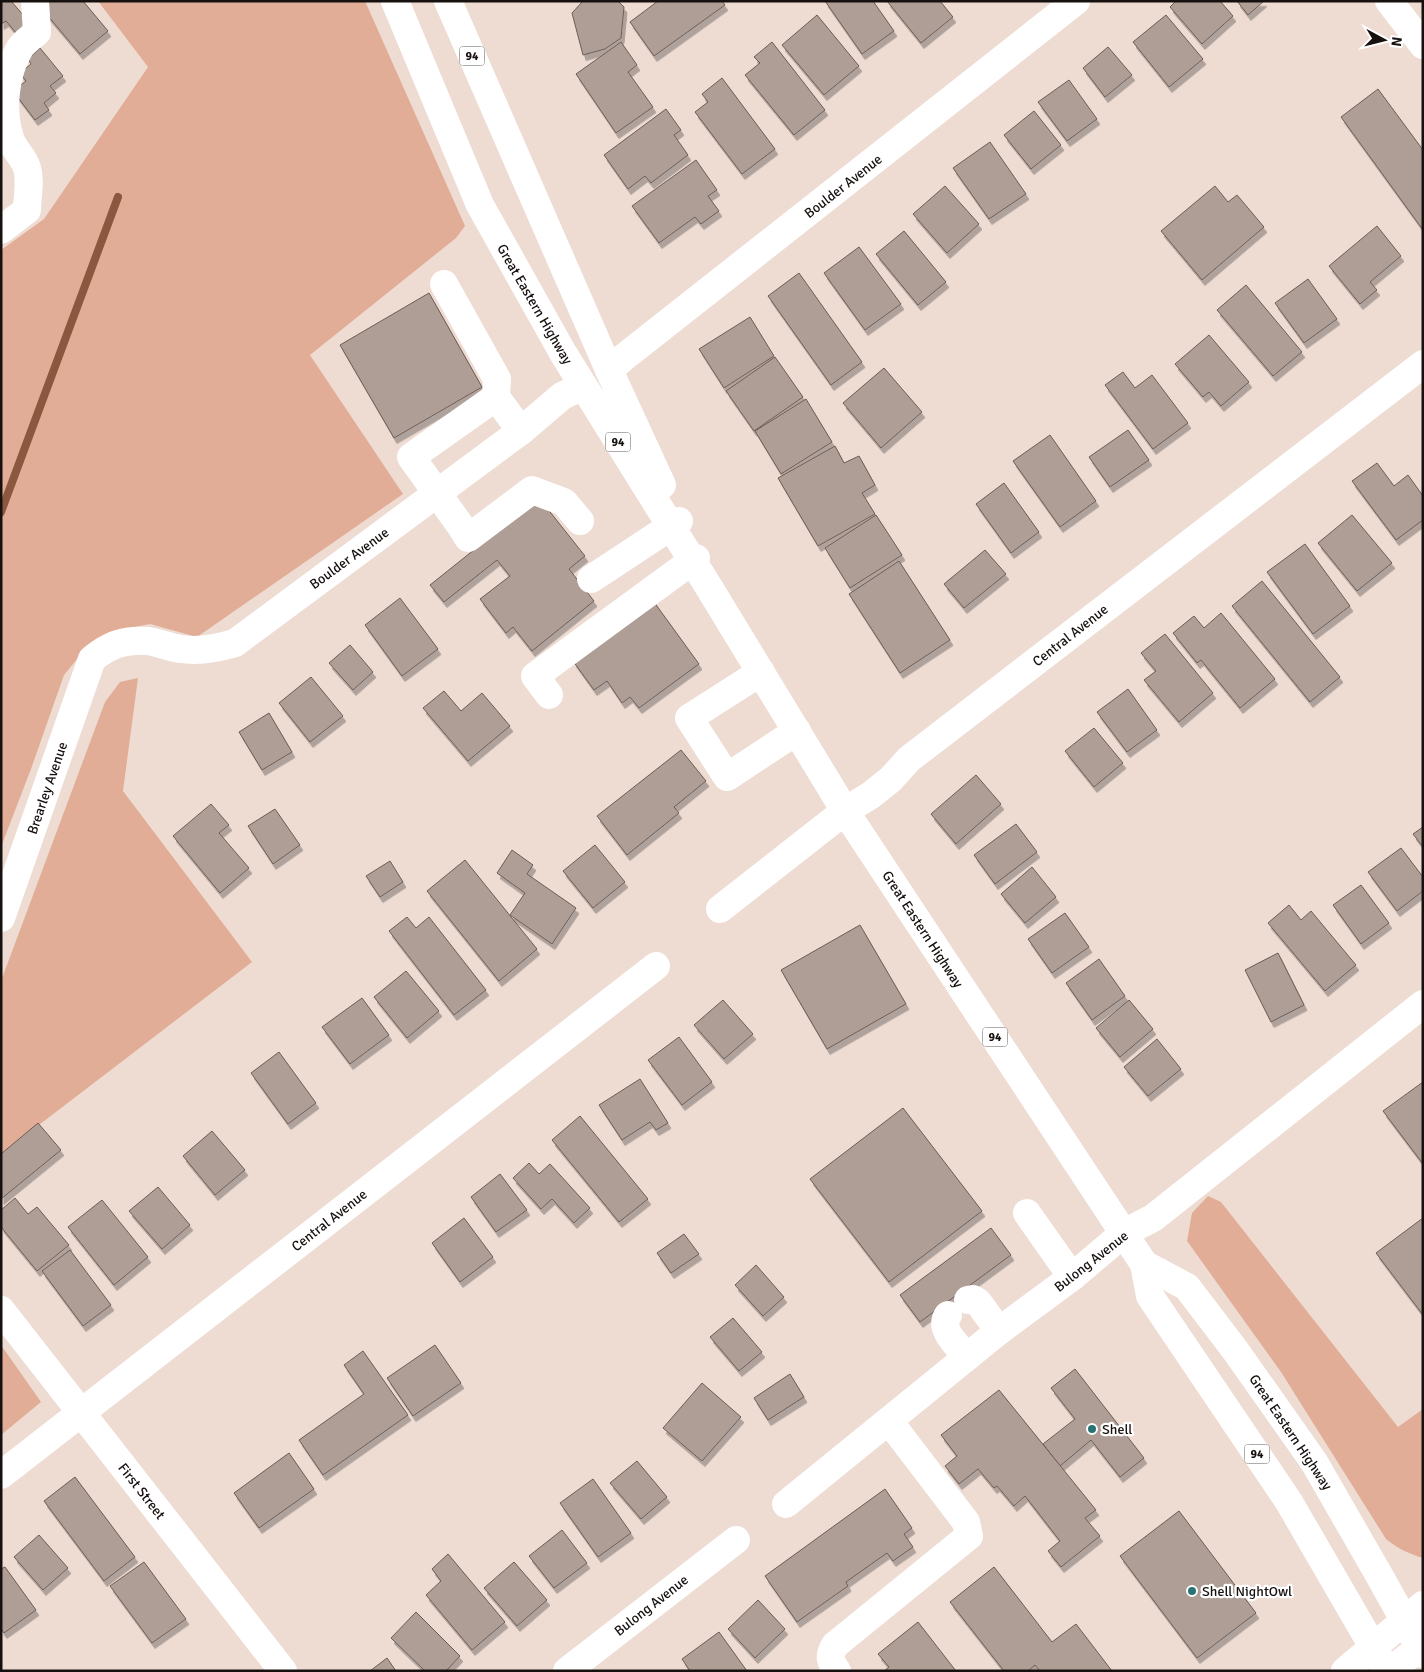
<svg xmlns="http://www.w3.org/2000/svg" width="1424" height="1672" viewBox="0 0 1424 1672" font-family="Signika,sans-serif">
	<defs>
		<filter id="shadow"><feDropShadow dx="3" dy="5.5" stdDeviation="0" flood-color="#0004"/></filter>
	</defs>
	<rect width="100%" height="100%" fill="#eedcd3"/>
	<g fill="#e2ad96">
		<polygon points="98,1 365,1 465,226 456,238 310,355 403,494 197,637 150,624 109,632 87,647 64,675 31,769 1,847 1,250 44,219 148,67"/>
		<polygon points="138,678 123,791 252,962 1,1154 1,981 105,702 120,682"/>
		<path d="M1208 1196 1221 1202 1398 1427 1423 1409V1558C1409 1554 1397 1548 1386 1539L1281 1372 1187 1241 1192 1213Z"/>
		<polygon points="1,1345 41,1402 1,1435"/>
	</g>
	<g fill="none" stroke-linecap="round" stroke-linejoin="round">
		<polyline stroke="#8a573f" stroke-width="8" points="1,512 118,197"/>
	</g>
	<g fill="#af9e96" stroke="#6c5c55" filter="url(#shadow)">
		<polygon points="1,1 11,1 30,23 17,34 6,21 1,24"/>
		<polygon points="51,1 83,1 108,31 80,54 42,9"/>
		<polygon points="583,1 618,1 624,7 621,38 605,49 583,55 572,13"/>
		<polygon points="658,1 722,1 725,5 654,56 630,22"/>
		<polygon points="825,1 873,1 894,31 862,54"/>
		<polygon points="887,1 940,1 953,17 921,43"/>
		<polygon points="1176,1 1220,1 1233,16 1202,44 1170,7"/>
		<polygon points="1237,1 1264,1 1248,15"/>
		<polygon points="817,15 859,66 824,95 782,45"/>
		<polygon points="1166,15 1203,59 1169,87 1133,42"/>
		<polygon points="621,42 637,65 628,72 653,107 616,133 576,74"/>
		<polygon points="772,42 825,110 794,135 745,75 760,63 754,57"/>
		<polygon points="1108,47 1132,75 1105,97 1083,68"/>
		<polygon points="40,48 63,76 50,86 56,93 44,103 49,110 35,120 13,91 26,81 20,73 31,64 28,59"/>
		<polygon points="722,78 775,149 742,174 695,112 708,102 702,94"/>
		<polygon points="1069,80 1097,119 1067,141 1038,102"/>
		<polygon points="1378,89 1423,150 1423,230 1341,117"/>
		<polygon points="666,109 681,130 674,135 688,155 651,183 645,176 628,189 604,155"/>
		<polygon points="1034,111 1061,145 1031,169 1004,135"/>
		<polygon points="990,142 1026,194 989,219 953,168"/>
		<polygon points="696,160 717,190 708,196 719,211 701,224 695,217 659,243 632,206"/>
		<polygon points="945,186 979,224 947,253 913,214"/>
		<polygon points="1215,186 1228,202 1237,195 1264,227 1202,280 1161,231"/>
		<polygon points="1377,226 1401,256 1370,282 1377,290 1360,304 1329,266"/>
		<polygon points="904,231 946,282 918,305 876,254"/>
		<polygon points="859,247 901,304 865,330 824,273"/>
		<polygon points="799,273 862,362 831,385 768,296"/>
		<polygon points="1308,279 1337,319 1304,343 1275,303"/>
		<polygon points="1246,285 1302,352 1273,376 1217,310"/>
		<polygon points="429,293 482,387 394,438 340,345"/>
		<polygon points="750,317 774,356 724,388 699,349"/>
		<polygon points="1209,335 1249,382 1221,406 1209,392 1203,397 1175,364"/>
		<polygon points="775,357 803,397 754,431 726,391"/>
		<polygon points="884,368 922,412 881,448 843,403"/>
		<polygon points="1123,372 1135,388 1152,375 1188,423 1153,449 1105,385"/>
		<polygon points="806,399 832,442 781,474 755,431"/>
		<polygon points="1128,430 1149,460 1110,487 1089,457"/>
		<polygon points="1050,435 1096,501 1060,527 1013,461"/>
		<polygon points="835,446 844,463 859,456 875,485 862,493 875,514 818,546 778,478"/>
		<polygon points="1377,463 1394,486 1408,475 1423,496 1423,520 1396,540 1352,481"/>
		<polygon points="1004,483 1039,532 1011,553 976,504"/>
		<polygon points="539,498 585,556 569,569 594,601 532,651 513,627 506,633 480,599 510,576 497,560 444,602 430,585"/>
		<polygon points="876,515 902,555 850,588 825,548"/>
		<polygon points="1352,515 1392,563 1357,591 1318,543"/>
		<polygon points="1305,544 1350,606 1313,634 1267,572"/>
		<polygon points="985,550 1006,574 964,608 944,584"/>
		<polygon points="899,561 950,640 900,673 849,594"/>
		<polygon points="1262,581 1340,677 1310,702 1232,606"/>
		<polygon points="400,598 438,649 402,676 365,625"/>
		<polygon points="654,602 699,664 639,708 630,697 622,703 607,681 594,690 573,661"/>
		<polygon points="1221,613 1275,679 1240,708 1201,660 1197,663 1173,633 1194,616 1204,628"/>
		<polygon points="1165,634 1213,693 1179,722 1144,680 1156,671 1141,653"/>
		<polygon points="350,645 373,672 353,690 329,663"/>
		<polygon points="311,677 343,716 310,742 279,703"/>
		<polygon points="1128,689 1157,730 1127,752 1097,712"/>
		<polygon points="444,691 461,711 482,693 510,726 468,761 423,708"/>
		<polygon points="269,713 292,752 262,770 239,732"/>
		<polygon points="1094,728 1123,763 1094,787 1065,751"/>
		<polygon points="681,750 706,781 674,807 679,813 627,855 597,816"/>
		<polygon points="976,775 1001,804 956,844 931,814"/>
		<polygon points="211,804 229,825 219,833 249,868 220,893 173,836"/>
		<polygon points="275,809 300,845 273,864 248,826"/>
		<polygon points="1016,824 1037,852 995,884 974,855"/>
		<polygon points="1423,827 1423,847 1413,834"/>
		<polygon points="595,845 625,882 593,908 563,871"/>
		<polygon points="1401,848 1423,877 1423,891 1397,911 1368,872"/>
		<polygon points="512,850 533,865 527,874 576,908 552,944 510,915 525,893 497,873"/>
		<polygon points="465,860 537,949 499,981 427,891"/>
		<polygon points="390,861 403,882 380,897 366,876"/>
		<polygon points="1032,867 1056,897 1025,923 1001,894"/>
		<polygon points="1361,885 1389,923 1361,944 1333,905"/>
		<polygon points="1289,905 1301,920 1311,911 1356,965 1325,991 1268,923"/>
		<polygon points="1065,913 1089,947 1052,973 1028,939"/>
		<polygon points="407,917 416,928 429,917 486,990 454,1015 389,931"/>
		<polygon points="860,925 906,1004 827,1049 781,970"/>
		<polygon points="1278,953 1304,1005 1271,1022 1245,970"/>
		<polygon points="1099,959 1125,996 1092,1020 1066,983"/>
		<polygon points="406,971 439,1011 407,1038 374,997"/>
		<polygon points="362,998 389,1035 350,1064 322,1027"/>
		<polygon points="723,1000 753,1034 724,1059 694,1025"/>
		<polygon points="1129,1000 1153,1029 1120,1057 1096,1028"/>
		<polygon points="679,1037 712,1082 682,1105 648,1060"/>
		<polygon points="1157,1039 1181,1069 1148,1096 1124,1067"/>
		<polygon points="279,1052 316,1103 288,1124 251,1073"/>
		<polygon points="640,1079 668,1123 656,1130 650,1122 622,1140 599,1105"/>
		<polygon points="1423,1082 1423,1164 1383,1111"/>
		<polygon points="903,1108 982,1211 889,1282 810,1179"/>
		<polygon points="580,1116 648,1199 619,1222 552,1140"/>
		<polygon points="38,1123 61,1150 1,1199 1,1154"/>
		<polygon points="212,1131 245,1170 215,1195 183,1156"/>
		<polygon points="529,1163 539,1174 550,1164 590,1208 574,1223 552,1199 541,1209 513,1178"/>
		<polygon points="500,1174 527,1210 496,1232 471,1197"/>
		<polygon points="158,1187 190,1225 162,1249 129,1211"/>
		<polygon points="15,1198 28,1214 37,1207 69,1245 37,1271 1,1227 1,1210"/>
		<polygon points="102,1200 148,1257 114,1285 68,1227"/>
		<polygon points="464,1218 493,1257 460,1282 432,1243"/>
		<polygon points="1423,1218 1423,1315 1376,1253"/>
		<polygon points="991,1228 1011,1255 920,1322 900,1295"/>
		<polygon points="684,1234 699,1254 671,1273 657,1253"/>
		<polygon points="70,1250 111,1305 83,1326 42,1271"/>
		<polygon points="756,1265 784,1297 763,1316 735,1285"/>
		<polygon points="733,1318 762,1352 739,1371 710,1337"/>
		<polygon points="435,1345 461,1383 413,1416 387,1378"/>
		<polygon points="363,1351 408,1415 323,1475 299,1440 364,1394 344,1365"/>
		<polygon points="1075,1369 1144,1458 1120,1477 1091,1440 1060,1466 1043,1444 1075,1419 1051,1388"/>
		<polygon points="790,1374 804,1397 768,1420 754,1398"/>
		<polygon points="702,1383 741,1417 702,1461 663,1428"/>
		<polygon points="999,1390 1096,1510 1085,1518 1100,1536 1061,1567 1048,1551 1060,1541 1025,1496 1014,1506 997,1486 994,1488 978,1469 959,1484 945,1466 957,1456 941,1435"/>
		<polygon points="289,1453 314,1489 259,1528 234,1493"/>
		<polygon points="637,1461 667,1497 641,1519 610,1483"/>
		<polygon points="75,1477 135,1557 104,1581 44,1501"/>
		<polygon points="593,1479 631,1533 598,1557 560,1503"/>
		<polygon points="885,1489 912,1528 904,1534 913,1547 893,1561 887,1553 846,1582 848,1586 797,1622 765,1576"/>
		<polygon points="1179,1511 1256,1613 1197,1658 1120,1556"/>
		<polygon points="562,1530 587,1563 554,1588 529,1556"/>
		<polygon points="39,1535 68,1568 43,1590 14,1557"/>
		<polygon points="448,1554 505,1622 472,1650 426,1595 441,1581 432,1569"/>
		<polygon points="144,1562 186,1619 152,1643 110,1586"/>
		<polygon points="514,1562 547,1600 517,1626 484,1588"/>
		<polygon points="5,1567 36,1610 4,1633 1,1629 1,1569"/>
		<polygon points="994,1567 1052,1642 1076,1624 1112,1671 1040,1671 1035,1665 1028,1671 1004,1671 950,1602"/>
		<polygon points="758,1600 785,1629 755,1658 728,1629"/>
		<polygon points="416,1612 460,1656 446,1671 425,1671 391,1638"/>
		<polygon points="918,1622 956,1671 884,1671 889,1667 878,1654"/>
		<polygon points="719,1632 747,1671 690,1671 682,1659"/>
		<polygon points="387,1658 396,1671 370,1671"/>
	</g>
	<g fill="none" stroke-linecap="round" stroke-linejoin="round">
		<g stroke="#fff" stroke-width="28">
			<polyline points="1389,1 1423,45"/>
			<path d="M1 230 27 210C27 197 31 181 27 168 24 157 13 149 10 138 1 110 5 73 20 48 24 42 32 37 37 32L35 1"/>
			<polyline points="444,284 497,379 496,397 521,431"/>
			<polyline points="609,370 623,358 1076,1"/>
			<polyline points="496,397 411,457 460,525 468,538 532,490 564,502 580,521"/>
			<polyline points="591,579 679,521"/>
			<polyline points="761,672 689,718 727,777 797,731"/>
			<polyline points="549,695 535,676 696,558"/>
			<polyline points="720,909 845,811 871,795 891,779 909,759 1423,364"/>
			<path d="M1 918 92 659C109 645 125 639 147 641 158 642 170 648 181 649 200 652 218 648 235 643L521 431 562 396 583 386"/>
			<polyline points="1027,1213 1072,1277"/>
			<polyline points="968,1300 973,1299 978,1302 999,1331"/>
			<polyline points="1,1310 283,1671"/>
			<path d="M948 1315C938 1329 958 1346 967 1357"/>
			<polyline points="1,1475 656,966"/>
			<polyline points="786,1504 999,1331 1072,1277 1124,1233 1153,1218 1423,1004"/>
			<polyline points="567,1671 736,1540"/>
			<path d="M837 1671C830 1661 828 1656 835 1645L969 1536 966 1522 889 1421"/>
			<polyline points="1345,1671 1423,1605"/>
			<polyline points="1390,1671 1423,1645"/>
		</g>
		<g stroke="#fff" stroke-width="28">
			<polyline points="395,1 480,205 563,353 710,589 845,811 1144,1264 1150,1296 1289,1502 1387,1671"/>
			<polyline points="448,1 609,370 662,485"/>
			<polyline points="1144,1264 1187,1287 1235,1350 1314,1462 1379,1575 1423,1654"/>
		</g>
	</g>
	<g fill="#297374" stroke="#fff" stroke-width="2">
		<circle cx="1092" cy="1429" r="5"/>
		<circle cx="1192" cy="1591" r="5"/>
	</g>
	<g text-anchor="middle" stroke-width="4.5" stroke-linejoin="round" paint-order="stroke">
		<g fill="#fff" stroke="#5c5856" stroke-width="1">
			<rect x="459.5" y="46.5" width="25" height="19" rx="4"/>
			<rect x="605.5" y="432.5" width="25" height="19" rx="4"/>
			<rect x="982.5" y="1027.5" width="25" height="19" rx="4"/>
			<rect x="1244.5" y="1444.5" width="25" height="19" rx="4"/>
		</g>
		<g font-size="12" font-weight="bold" fill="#16100e">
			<text x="472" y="60">94</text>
			<text x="618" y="446">94</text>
			<text x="995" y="1041">94</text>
			<text x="1257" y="1458">94</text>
		</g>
		<g font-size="14" fill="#16100e" stroke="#fff">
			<text transform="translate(843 186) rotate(-38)" y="5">Boulder Avenue</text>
			<text transform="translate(535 304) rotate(60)" y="5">Great Eastern Highway</text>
			<text transform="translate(349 558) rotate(-36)" y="5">Boulder Avenue</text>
			<text transform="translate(1070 635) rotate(-38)" y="5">Central Avenue</text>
			<text transform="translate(47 788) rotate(-71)" y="5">Brearley Avenue</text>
			<text transform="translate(923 929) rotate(57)" y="5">Great Eastern Highway</text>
			<text transform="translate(329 1220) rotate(-38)" y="5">Central Avenue</text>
			<text transform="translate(1091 1261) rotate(-38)" y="5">Bulong Avenue</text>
			<text transform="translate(1291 1432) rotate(56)" y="5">Great Eastern Highway</text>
			<text transform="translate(142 1491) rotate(52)" y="5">First Street</text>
			<text transform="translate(651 1605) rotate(-38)" y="5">Bulong Avenue</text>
		</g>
		<g font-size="14" fill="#16100e" stroke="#fff" text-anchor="start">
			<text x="1102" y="1434">Shell</text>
			<text x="1202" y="1596">Shell NightOwl</text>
		</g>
	</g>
	<rect width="1424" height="1672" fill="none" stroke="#16100e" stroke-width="5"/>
	<g transform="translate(1384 40) rotate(97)" stroke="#ffffff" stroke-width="4" paint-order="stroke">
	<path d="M0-4L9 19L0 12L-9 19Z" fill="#16100e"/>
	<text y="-8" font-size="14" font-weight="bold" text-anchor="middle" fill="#16100e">N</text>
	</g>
</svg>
